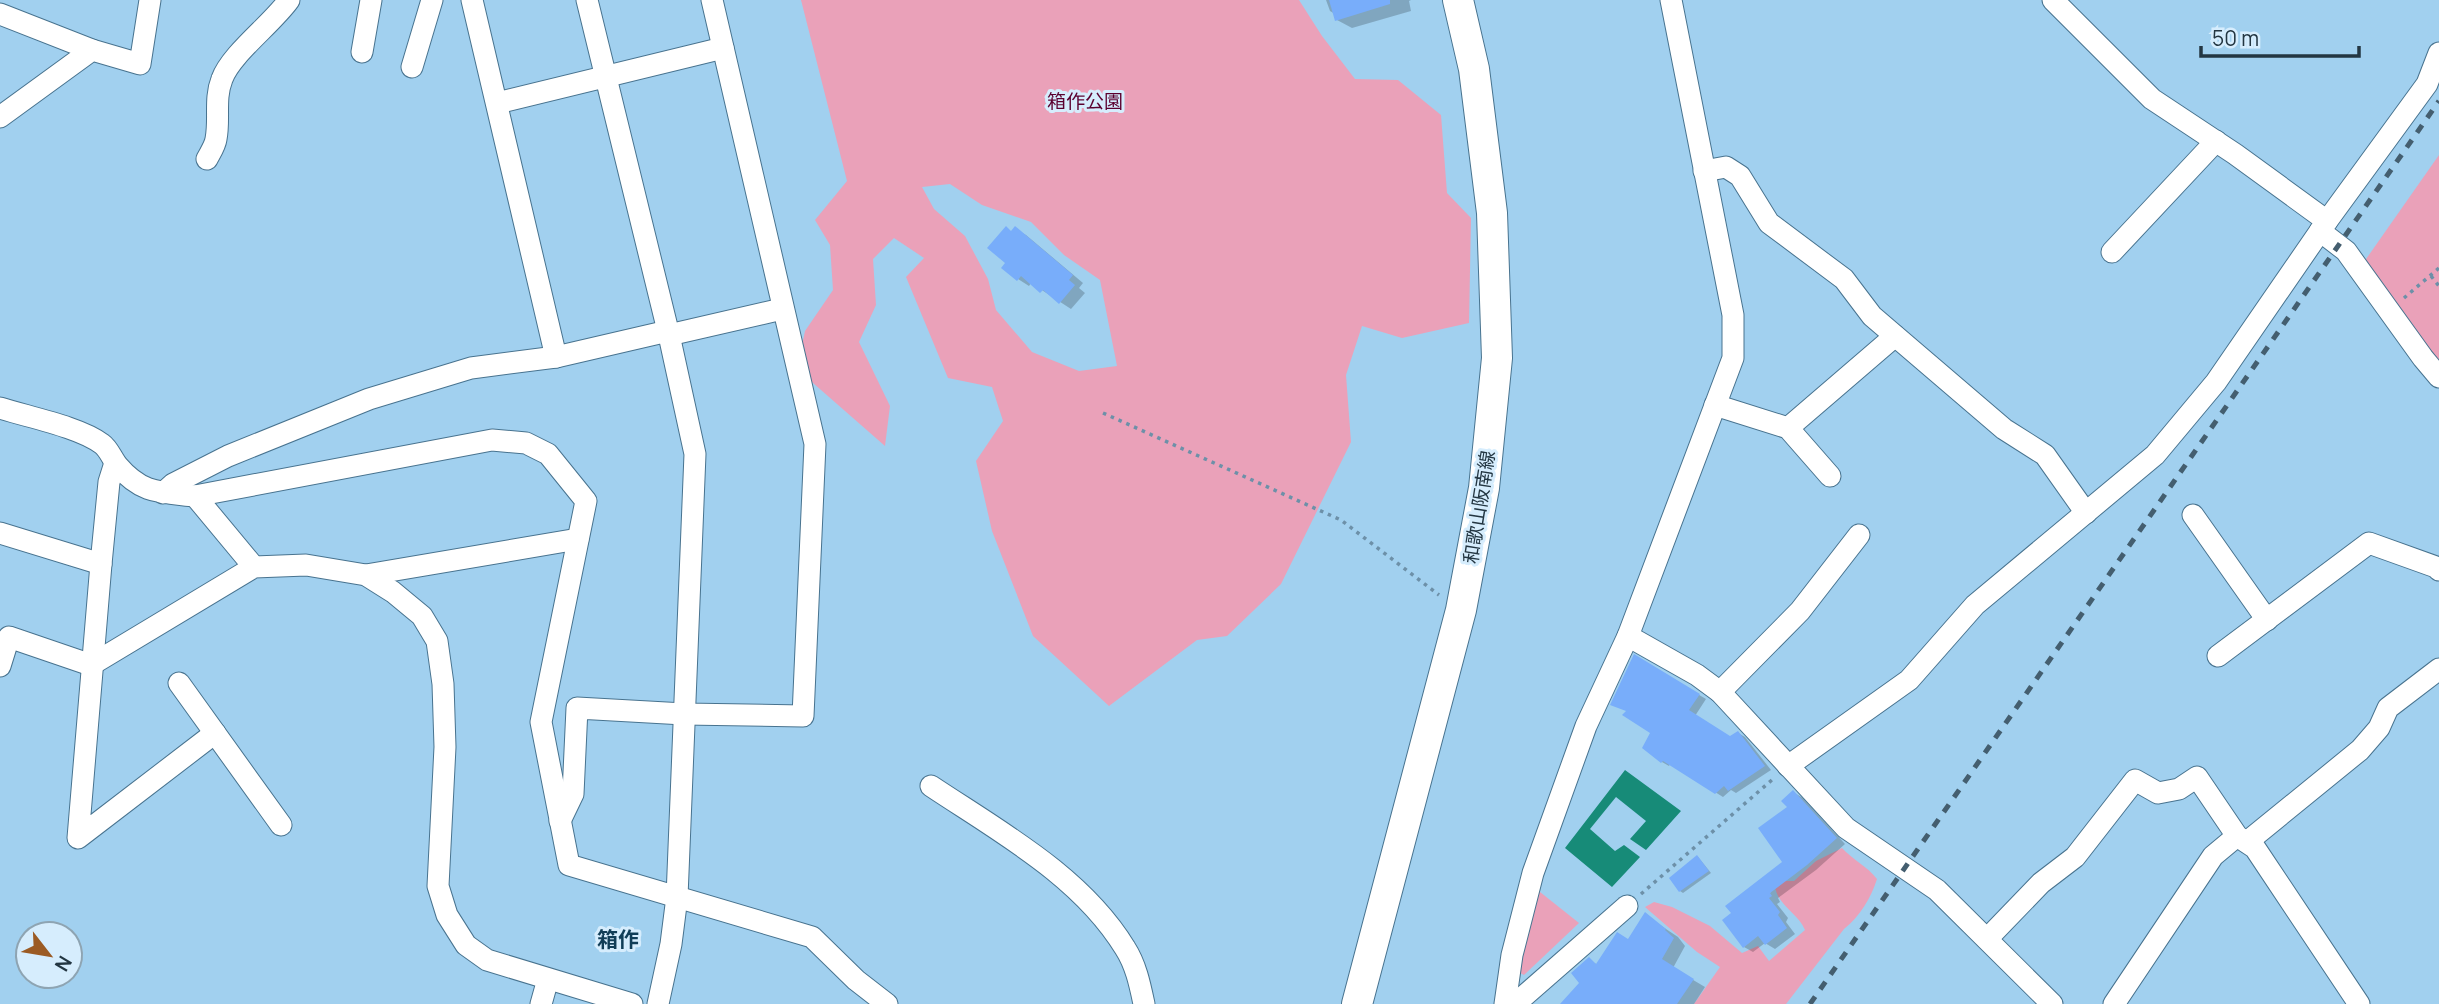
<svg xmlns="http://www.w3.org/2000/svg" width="2439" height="1004" viewBox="0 0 2439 1004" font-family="Manrope,'Noto Sans JP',sans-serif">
	<rect width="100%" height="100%" fill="#a1d0ef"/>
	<g fill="#eaa1b9" fill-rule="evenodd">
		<path d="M801 0H1299L1322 36 1355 79 1398 80 1441 115 1447 193 1471 218 1469 323 1402 338 1362 326 1346 375 1351 442 1281 584 1227 636 1197 640 1109 706 1033 636 992 531 976 461 1003 421 992 387 948 378 906 277 924 258 894 238 873 259 876 305 859 342 890 406 885 446 797 369 805 331 833 290 830 245 815 220 847 181ZM950 184 982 205 1031 222 1064 255 1100 280 1117 366 1079 371 1032 352 996 310 988 279 965 236 934 209 922 187Z"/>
		<polygon points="2439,155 2439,364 2364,262"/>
		<path d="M1842 848C1853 860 1867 866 1877 879 1871 898 1860 916 1844 929L1786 1004H1694L1720 967 1697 952 1645 907 1654 902 1672 907 1710 926 1742 953 1758 946 1769 961 1805 930C1798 913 1777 905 1775 886L1781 881H1794L1816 861Z"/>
		<polygon points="1535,888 1579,923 1524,975 1516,971"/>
	</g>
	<polygon fill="#178b78" points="1625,770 1681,811 1646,850 1630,839 1646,821 1616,797 1590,829 1615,851 1624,845 1640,857 1612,887 1565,848"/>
	<g fill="#0003">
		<polygon points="1326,0 1411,0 1409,1 1411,11 1352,28 1337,20 1335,14 1330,11"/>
		<polygon points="1015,229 1026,235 1083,283 1079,288 1085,293 1071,309 1031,283 1029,286 1018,279 1007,263 1012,232"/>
		<polygon points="1635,657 1706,699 1695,716 1730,737 1738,733 1745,737 1771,770 1736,793 1731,790 1723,797 1670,764 1669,766 1662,762 1644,748 1652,732 1628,711"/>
		<polygon points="1793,792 1803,798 1845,844 1816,870 1778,898 1780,902 1777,904 1788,918 1786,922 1795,934 1775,949 1765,943 1753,952 1744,947 1785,862 1789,808"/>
		<polygon points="1698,857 1711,873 1683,893 1680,891"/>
		<polygon points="1645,915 1678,937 1685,946 1673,968 1705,987 1694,1004 1562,1004 1582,983 1589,960 1598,965 1629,941"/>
	</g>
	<g fill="#78adfa">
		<polygon points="1329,0 1390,0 1390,4 1335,21"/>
		<polygon points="1006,226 1011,231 1015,226 1073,275 1069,280 1075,285 1059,304 1043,290 1040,293 1021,276 1017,281 1001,268 1005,263 987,248"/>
		<polygon points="1634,654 1700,694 1689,710 1730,736 1738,731 1765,766 1728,791 1724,786 1715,794 1663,761 1661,763 1642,748 1650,733 1622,715 1626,711 1610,705"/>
		<polygon points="1793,790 1837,838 1807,865 1770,893 1772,896 1769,898 1780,912 1778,915 1787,928 1765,945 1758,936 1743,948 1722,920 1731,913 1725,906 1782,862 1758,828 1787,807 1781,801"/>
		<polygon points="1697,855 1709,871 1679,892 1669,878"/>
		<polygon points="1645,912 1666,929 1665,930 1674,938 1662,959 1694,979 1677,1004 1560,1004 1579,983 1571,973 1589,957 1596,964 1617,932 1628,939"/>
	</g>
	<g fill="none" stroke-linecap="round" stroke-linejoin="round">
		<defs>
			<g id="street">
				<polyline points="472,0 556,357"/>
				<polyline points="587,0 669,335 695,454 677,897 671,944 658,1004"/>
				<polyline points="2053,0 2152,99 2235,154 2327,221"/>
				<polyline points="0,14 92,50"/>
				<polyline points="362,52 371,0"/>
				<polyline points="412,67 432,0"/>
				<polyline points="497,103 723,48"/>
				<polyline points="0,117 92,50 140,64 150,0"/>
				<path d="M207 159C210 153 215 146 216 139 220 119 214 99 222 79 231 54 272 24 289 0"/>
				<polyline points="1704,171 1726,167 1740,176 1769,223 1844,279 1872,316 2004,429 2045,455 2086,513"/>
				<polyline points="2320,231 2346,251 2423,358 2439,377"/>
				<polyline points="2112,252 2216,141"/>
				<polyline points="669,335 782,309"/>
				<polyline points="1715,405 1788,428 1830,476"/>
				<path d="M0 408C28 417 80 427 102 444 109 449 112 459 118 466 142 494 160 492 195 496L492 440 526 443 548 454 586 501 541 722 569 865 812 937 856 980 887 1004"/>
				<polyline points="1788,428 1895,336"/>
				<polyline points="115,463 109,482 101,564 78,838 215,733"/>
				<polyline points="163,493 173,484 228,456 369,399 471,368 556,357 668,331"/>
				<polyline points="195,496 254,567"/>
				<polyline points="2193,515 2267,620"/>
				<polyline points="0,533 101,564"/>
				<polyline points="366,575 578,539"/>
				<polyline points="1628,636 1697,675 1720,692 1846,828 1937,890 2052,1004"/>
				<polyline points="2218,656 2369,543 2436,567 2439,570"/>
				<polyline points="0,666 9,637 91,665 254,567 306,565 366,575 393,592 422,616 437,641 443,684 445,747 438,886 447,915 466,945 487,960 632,1004"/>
				<polyline points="179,683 281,825"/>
				<polyline points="1720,692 1800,611 1859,535"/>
				<polyline points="1788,766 1909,680 1975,605 2155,455 2216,382 2327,221 2427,84 2439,53"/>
				<path d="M931 786C1000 832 1081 876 1125 948 1136 965 1140 985 1144 1004"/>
				<polyline points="560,821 573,794 577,708 684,714 803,716 815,444 712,0"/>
				<polyline points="2247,842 2360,750 2379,728 2388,708 2439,669"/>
				<polyline points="1987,939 2041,883 2075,857 2135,780 2158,793 2179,789 2197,777 2237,836 2255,848 2359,1004"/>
				<polyline points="541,1004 548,979"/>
				<polyline points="1505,1004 1512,955 1533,873 1586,726 1628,636 1733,358 1733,315 1671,0"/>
				<polyline points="1515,1004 1627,906"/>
				<polyline points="2114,1004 2213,856 2237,836"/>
			</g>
			<polyline id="secondary" points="1357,1004 1461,610 1484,488 1497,358 1492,213 1474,69 1458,0"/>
		</defs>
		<use href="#street" stroke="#48738f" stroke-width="23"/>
		<use href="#secondary" stroke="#48738f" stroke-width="32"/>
		<g stroke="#6d90a8" stroke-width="3.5" stroke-dasharray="3.5 5" stroke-linecap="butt">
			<polyline points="2431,276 2439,286"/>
			<polyline points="2404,298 2439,268"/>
			<polyline points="1103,413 1341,520 1439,595"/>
			<polyline points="1641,894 1773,779"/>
		</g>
		<use href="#street" stroke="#fff" stroke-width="21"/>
		<use href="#secondary" stroke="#fff" stroke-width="30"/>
		<polyline stroke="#445e6f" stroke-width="5" stroke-dasharray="9 9" stroke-linecap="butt" points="1810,1004 2439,101"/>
	</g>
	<g text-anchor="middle" stroke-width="6" stroke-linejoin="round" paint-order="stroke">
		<g font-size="19" fill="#5b002f" stroke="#d6edfd">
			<text x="1085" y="108">箱作公園</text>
		</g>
		<g font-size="19" fill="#233642" stroke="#d6edfd">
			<text transform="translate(1479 507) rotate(-81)" y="7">和歌山阪南線</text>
		</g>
		<g font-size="21" font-weight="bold" fill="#103d57" stroke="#d6edfd">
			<text x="618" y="947">箱作</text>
		</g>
	</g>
	<g transform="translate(49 955) rotate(121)"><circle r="33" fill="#d6edfd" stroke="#8ea4b2" stroke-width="2"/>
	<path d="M0-5L12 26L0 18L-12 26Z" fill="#9b5b24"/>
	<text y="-10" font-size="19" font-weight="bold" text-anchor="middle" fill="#233642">N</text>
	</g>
	<path d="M2201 46v10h158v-10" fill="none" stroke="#233642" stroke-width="3.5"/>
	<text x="2212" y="46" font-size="21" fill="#233642" stroke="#d6edfd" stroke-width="5" paint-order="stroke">50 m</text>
</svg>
